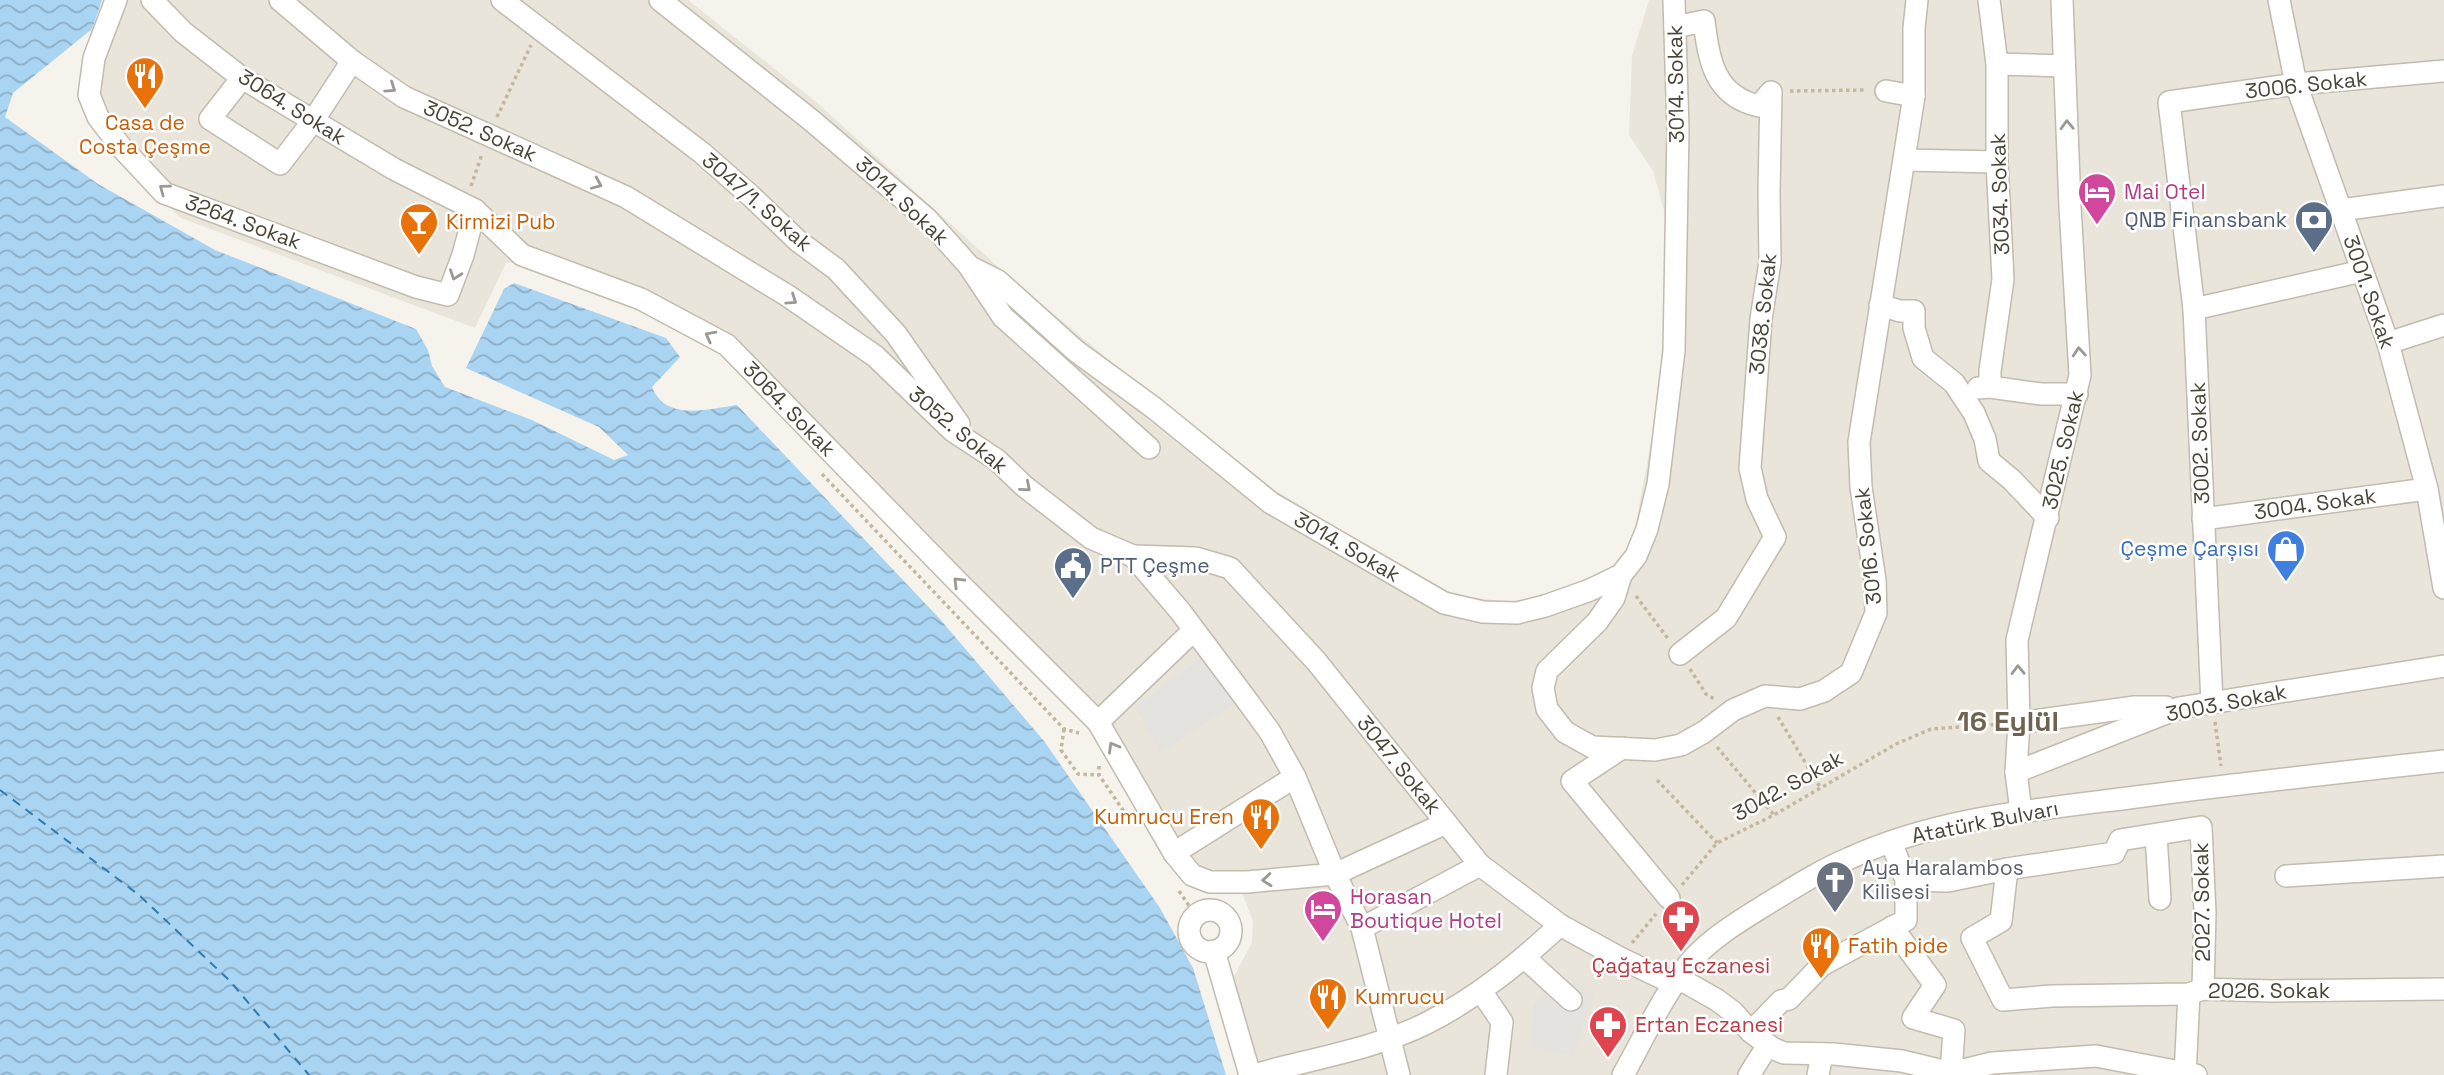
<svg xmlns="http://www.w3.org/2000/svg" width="2444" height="1075" viewBox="0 0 2444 1075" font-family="'Space Grotesk',sans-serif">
	<defs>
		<pattern id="water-waves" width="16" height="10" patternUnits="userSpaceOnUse" patternTransform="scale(1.75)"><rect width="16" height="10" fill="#a9d4f2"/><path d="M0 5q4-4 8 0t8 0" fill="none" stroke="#8caec5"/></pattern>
	</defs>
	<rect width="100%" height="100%" fill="#f6f3ec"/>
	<polygon fill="#eae5da" points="105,0 688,0 815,101 1005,273 1139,385 1275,490 1377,553 1451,594 1520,604 1569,588 1613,567 1633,539 1669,345 1667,221 1653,171 1629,135 1632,56 1649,0 2444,0 2444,1075 1260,1075 1233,979 1252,942 1253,921 1242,893 1213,894 1200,888 1091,726 717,346 658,316 520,263 506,263 475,328 181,218 121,162 81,104 82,85"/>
	<g fill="#e5e3e0">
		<polygon points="1205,655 1238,701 1160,753 1135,707"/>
		<polygon points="1540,956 1558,974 1595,996 1573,1057 1532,1047 1533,1005 1545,994 1522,974"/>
	</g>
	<path fill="url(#water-waves)" d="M0 0H102L92 29 13 93 5 117 98 184 215 250 416 329 428 350 432 366 445 387 532 420 614 460 628 455 599 427 466 368 504 289 514 283 666 338 680 357 652 387C666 422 708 409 737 405L939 618 1044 741 1160 908 1193 968 1226 1075H0Z"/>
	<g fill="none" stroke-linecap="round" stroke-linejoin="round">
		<polyline stroke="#2e7ab2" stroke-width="2" stroke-dasharray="9 7" stroke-linecap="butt" points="0,790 139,895 230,981 309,1075"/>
		<defs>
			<g id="minor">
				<polyline points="116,0 94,58 89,95 98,117 121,147 164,193 416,287 448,295 463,255 475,210"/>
				<polyline points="152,0 183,32 242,78 394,169 475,210 522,255 641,299 727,345 955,579 1098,722 1174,853 1192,875 1210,882 1247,882 1335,874 1446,823"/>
				<polyline points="280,0 352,61 404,97 626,197 788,296 875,356 953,431 997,460 1024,486 1091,538 1133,556 1180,611 1243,695 1270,732 1295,777 1335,874 1362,928 1399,1075"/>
				<polyline points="502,0 702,153 751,196 798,241 836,269 896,334 959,424"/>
				<polyline points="660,0 811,120 927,219 970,267 998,281 1076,351 1154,408 1271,503 1444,603 1483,612 1517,613 1545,606 1590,590 1621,575 1636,556 1647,529 1658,484 1674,351 1678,130 1674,0"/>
				<polyline points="1989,0 1997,64 1997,162 2003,279 1990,371 1990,387"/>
				<polyline points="2279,0 2296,84 2388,343 2427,489 2444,588"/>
				<path d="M1675 27 1704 21C1709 60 1714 96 1759 106L1771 92 1769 192 1770 262 1761 319 1750 468 1757 499 1775 537 1726 618 1680 654"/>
				<polyline points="1997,64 2064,66"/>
				<polyline points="242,78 210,119 280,164 313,121 352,61"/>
				<polyline points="1886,91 1914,96"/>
				<polyline points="1905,160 1997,162"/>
				<polyline points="2341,210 2444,196"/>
				<polyline points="971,269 1003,317 1149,448"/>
				<polyline points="1880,305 1900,311 1914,311 1914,328 1923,358 1954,383 1974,413 1985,439 1989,461 2012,480 2048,518"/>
				<polyline points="2194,309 2362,271"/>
				<polyline points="2388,343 2444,325"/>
				<polyline points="1978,388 1990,387 2041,394 2077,394"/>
				<polyline points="2203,519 2427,489"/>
				<polyline points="1133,556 1196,558 1230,568 1316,661 1480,865 1560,925 1620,958 1662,978 1687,983 1717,1000 1733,1012 1751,1032 1772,1048 1784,1053 1834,1054 1902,1061 1951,1073 1992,1063 2096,1056 2196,1075"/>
				<polyline points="1621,575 1614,598 1597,622 1547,671 1543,688 1547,709 1565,732 1592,747 1655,750 1681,745 1704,732 1733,710 1765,696 1800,699 1824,691 1851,673 1876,613 1875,580 1861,487 1859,442 1914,96 1914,28 1917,0"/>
				<polyline points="2212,703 2194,309 2169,102 2296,84 2444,71"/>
				<polyline points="1098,722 1193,631"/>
				<polyline points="2019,723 2135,707 2166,707"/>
				<polyline points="1622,748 1572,781 1669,898"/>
				<polyline points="2016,772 2179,708 2444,666"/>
				<polyline points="2021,812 2016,772 2019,723 2017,640 2080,375 2070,207 2062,0"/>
				<polyline points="2156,835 2160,899"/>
				<polyline points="1174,853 1295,777"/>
				<polyline points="2007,869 2001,921 1972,938 2003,1000 2052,996 2189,994 2203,989 2273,991 2444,989"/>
				<polyline points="2286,876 2444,866"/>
				<polyline points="1906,880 1948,881 2007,869 2114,853 2120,840 2201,827 2205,913 2203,989"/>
				<circle cx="1210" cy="931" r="21"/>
				<polyline points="1892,927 1935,985 1913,1018 1954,1030 1951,1073 1949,1075"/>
				<polyline points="1362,928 1480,865"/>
				<polyline points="1214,951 1250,1075"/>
				<polyline points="1525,958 1571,1000"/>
				<polyline points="1481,991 1502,1022 1496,1075"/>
				<polyline points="1751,1032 1781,1001 1789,999 1822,965 1906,920 1906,880 1891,842"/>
				<path d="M1253 1075C1307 1060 1378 1048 1427 1023 1478 997 1519 963 1560 925"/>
				<path d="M1623 1075C1644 1038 1663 994 1691 961 1711 938 1741 920 1767 904 1793 888 1821 870 1850 858 1942 816 2045 809 2144 796 2244 783 2344 772 2444 761"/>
				<polyline points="1749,1075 1768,1045"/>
				<polyline points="1818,1075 1822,1054"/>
				<polyline points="2185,1075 2189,994"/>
			</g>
		</defs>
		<use href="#minor" stroke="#c2bbae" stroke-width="24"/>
		<g stroke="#c4b79f" stroke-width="3.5" stroke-dasharray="3.5 3.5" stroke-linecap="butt">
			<polyline points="1790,91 1866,90"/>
			<polyline points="497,117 531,45"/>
			<polyline points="471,186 482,154"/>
			<polyline points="822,474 1064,729 1079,733"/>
			<polyline points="1636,596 1669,640"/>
			<polyline points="1690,669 1706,694 1716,700"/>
			<polyline points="1778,717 1820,787"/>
			<polyline points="2215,722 2221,766"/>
			<polyline points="1064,729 1061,750 1078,774 1098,775"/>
			<polyline points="1717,747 1774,815"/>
			<polyline points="1099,766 1099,775 1129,819"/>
			<polyline points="1657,780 1717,843"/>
			<polyline points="1682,885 1717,843 1774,815 1896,744 1931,729 2001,724"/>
			<polyline points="1179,891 1196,916"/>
			<polyline points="1208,910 1209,901"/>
			<polyline points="1632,943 1656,914"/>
		</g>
		<use href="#minor" stroke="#fff" stroke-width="21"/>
	</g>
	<defs><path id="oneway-chevron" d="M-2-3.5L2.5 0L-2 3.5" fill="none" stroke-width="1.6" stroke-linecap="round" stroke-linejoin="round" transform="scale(1.75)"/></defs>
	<g stroke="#9c9892">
		<use href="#oneway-chevron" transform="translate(391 88) rotate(34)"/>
		<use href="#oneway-chevron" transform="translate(2067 125) rotate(-92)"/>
		<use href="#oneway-chevron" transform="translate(597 184) rotate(23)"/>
		<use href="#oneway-chevron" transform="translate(164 189) rotate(-143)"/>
		<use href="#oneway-chevron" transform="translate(455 275) rotate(110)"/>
		<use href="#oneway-chevron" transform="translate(792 300) rotate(34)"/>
		<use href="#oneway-chevron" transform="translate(710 336) rotate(-152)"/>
		<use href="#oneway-chevron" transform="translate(2079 352) rotate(-94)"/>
		<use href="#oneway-chevron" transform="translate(1026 487) rotate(41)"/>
		<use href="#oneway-chevron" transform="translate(958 582) rotate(-135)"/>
		<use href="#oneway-chevron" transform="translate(2018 670) rotate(-91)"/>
		<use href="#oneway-chevron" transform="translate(1113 747) rotate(-120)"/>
		<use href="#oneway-chevron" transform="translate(1267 880) rotate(175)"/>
	</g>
	<defs>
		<symbol id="restaurant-pin" viewBox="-11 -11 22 30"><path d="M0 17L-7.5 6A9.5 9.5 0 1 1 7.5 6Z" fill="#e8710a" stroke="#fff"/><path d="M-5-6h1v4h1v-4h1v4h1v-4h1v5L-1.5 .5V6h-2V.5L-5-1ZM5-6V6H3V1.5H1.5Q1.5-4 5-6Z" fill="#fff"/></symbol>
		<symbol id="hotel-pin" viewBox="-11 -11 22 30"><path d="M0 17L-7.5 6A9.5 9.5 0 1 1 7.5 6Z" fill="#d1479c" stroke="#fff"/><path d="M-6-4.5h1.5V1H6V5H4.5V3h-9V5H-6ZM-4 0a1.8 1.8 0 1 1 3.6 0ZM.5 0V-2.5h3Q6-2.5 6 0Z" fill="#fff"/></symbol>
		<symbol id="bank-pin" viewBox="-11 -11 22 30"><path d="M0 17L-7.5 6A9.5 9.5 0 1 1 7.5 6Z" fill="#5c6f8a" stroke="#fff"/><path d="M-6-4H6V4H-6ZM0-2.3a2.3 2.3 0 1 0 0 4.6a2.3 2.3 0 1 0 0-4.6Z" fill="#fff"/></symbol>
		<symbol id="bar-pin" viewBox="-11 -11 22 30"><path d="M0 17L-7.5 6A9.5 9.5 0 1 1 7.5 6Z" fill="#e8710a" stroke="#fff"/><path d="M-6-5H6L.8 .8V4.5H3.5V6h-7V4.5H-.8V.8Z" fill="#fff"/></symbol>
		<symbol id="shop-pin" viewBox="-11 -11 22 30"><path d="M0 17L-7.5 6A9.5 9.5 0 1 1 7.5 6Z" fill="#3f7fe0" stroke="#fff"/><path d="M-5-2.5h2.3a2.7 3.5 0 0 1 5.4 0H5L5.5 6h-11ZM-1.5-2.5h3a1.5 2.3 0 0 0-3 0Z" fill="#fff"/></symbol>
		<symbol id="civic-pin" viewBox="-11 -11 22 30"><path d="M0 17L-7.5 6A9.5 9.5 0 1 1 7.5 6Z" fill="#5c6f8a" stroke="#fff"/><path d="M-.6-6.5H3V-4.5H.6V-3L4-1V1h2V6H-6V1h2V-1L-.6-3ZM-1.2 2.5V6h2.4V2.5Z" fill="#fff"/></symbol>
		<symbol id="church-pin" viewBox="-11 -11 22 30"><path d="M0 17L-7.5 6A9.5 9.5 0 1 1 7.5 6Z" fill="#6b7280" stroke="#fff"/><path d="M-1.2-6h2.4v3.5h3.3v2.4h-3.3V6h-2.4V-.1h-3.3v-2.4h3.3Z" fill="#fff"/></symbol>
		<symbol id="pharmacy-pin" viewBox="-11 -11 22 30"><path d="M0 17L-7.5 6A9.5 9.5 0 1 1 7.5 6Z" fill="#e0444e" stroke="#fff"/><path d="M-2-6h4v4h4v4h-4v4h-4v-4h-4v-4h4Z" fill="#fff"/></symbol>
	</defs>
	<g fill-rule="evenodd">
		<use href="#restaurant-pin" x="123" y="54" width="44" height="60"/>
		<use href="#hotel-pin" x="2075" y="170" width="44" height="60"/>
		<use href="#bank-pin" x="2292" y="198" width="44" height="60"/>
		<use href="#bar-pin" x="397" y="200" width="44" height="60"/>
		<use href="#shop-pin" x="2264" y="527" width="44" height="60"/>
		<use href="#civic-pin" x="1051" y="544" width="44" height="60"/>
		<use href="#restaurant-pin" x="1239" y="795" width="44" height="60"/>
		<use href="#church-pin" x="1813" y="858" width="44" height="60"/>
		<use href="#hotel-pin" x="1301" y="887" width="44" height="60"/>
		<use href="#pharmacy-pin" x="1659" y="897" width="44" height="60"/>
		<use href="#restaurant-pin" x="1799" y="924" width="44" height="60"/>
		<use href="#restaurant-pin" x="1306" y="975" width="44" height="60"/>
		<use href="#pharmacy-pin" x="1586" y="1003" width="44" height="60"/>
	</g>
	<g text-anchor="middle" stroke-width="5" stroke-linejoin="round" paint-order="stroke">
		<g font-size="21" fill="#4b4439" stroke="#fff">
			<text transform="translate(1676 84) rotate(-91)" y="7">3014. Sokak</text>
			<text transform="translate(2306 85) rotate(-6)" y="7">3006. Sokak</text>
			<text transform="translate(292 107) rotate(32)" y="7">3064. Sokak</text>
			<text transform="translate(480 131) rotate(24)" y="7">3052. Sokak</text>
			<text transform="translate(2000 194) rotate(-92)" y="7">3034. Sokak</text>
			<text transform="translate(902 201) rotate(43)" y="7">3014. Sokak</text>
			<text transform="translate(757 202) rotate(41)" y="7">3047/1. Sokak</text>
			<text transform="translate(243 222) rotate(20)" y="7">3264. Sokak</text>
			<text transform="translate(2369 292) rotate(71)" y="7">3001. Sokak</text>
			<text transform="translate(1763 314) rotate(-84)" y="7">3038. Sokak</text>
			<text transform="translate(789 409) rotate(46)" y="7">3064. Sokak</text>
			<text transform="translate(958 430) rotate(40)" y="7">3052. Sokak</text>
			<text transform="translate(2200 443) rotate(-92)" y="7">3002. Sokak</text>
			<text transform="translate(2063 450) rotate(-77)" y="7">3025. Sokak</text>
			<text transform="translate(2315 504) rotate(-8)" y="7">3004. Sokak</text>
			<text transform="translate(1868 546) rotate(-96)" y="7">3016. Sokak</text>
			<text transform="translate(1347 547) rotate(30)" y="7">3014. Sokak</text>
			<text transform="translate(2226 703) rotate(-11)" y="7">3003. Sokak</text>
			<text transform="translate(1399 765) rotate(51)" y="7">3047. Sokak</text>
			<text transform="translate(1788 786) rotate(-29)" y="7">3042. Sokak</text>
			<text transform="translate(1985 822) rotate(-11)" y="7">Atatürk Bulvarı</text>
			<text transform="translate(2202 902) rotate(-91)" y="7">2027. Sokak</text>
			<text x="2269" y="998">2026. Sokak</text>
		</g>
		<g font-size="21" fill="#c56008" stroke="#fff" text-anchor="start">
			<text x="145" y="130" text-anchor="middle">Casa de<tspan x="145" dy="24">Costa Çeşme</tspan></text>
			<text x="446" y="229">Kirmizi Pub</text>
			<text x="1234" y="824" text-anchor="end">Kumrucu Eren</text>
			<text x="1848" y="953">Fatih pide</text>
			<text x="1355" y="1004">Kumrucu</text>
		</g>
		<g font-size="21" fill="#b23c85" stroke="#fff" text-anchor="start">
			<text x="2124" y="199">Mai Otel</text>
			<text x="1350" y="904">Horasan<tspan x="1350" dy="24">Boutique Hotel</tspan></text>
		</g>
		<g font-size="21" fill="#4e5e75" stroke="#fff" text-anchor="end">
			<text x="2287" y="227">QNB Finansbank</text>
			<text x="1100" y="573" text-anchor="start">PTT Çeşme</text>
		</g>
		<g font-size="21" fill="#366cbe" stroke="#fff" text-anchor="end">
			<text x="2259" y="556">Çeșme Çarșısı</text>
		</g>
		<g font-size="21" fill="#5b616d" stroke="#fff" text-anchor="start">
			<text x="1862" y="875">Aya Haralambos<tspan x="1862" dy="24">Kilisesi</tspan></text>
		</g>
		<g font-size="21" fill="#be3a42" stroke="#fff">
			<text x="1681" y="973">Çağatay Eczanesi</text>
			<text x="1635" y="1032" text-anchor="start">Ertan Eczanesi</text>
		</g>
		<g font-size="28" font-weight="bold" fill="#6e6250" stroke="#fff">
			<text x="2008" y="731">16 Eylül</text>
		</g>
	</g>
</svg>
